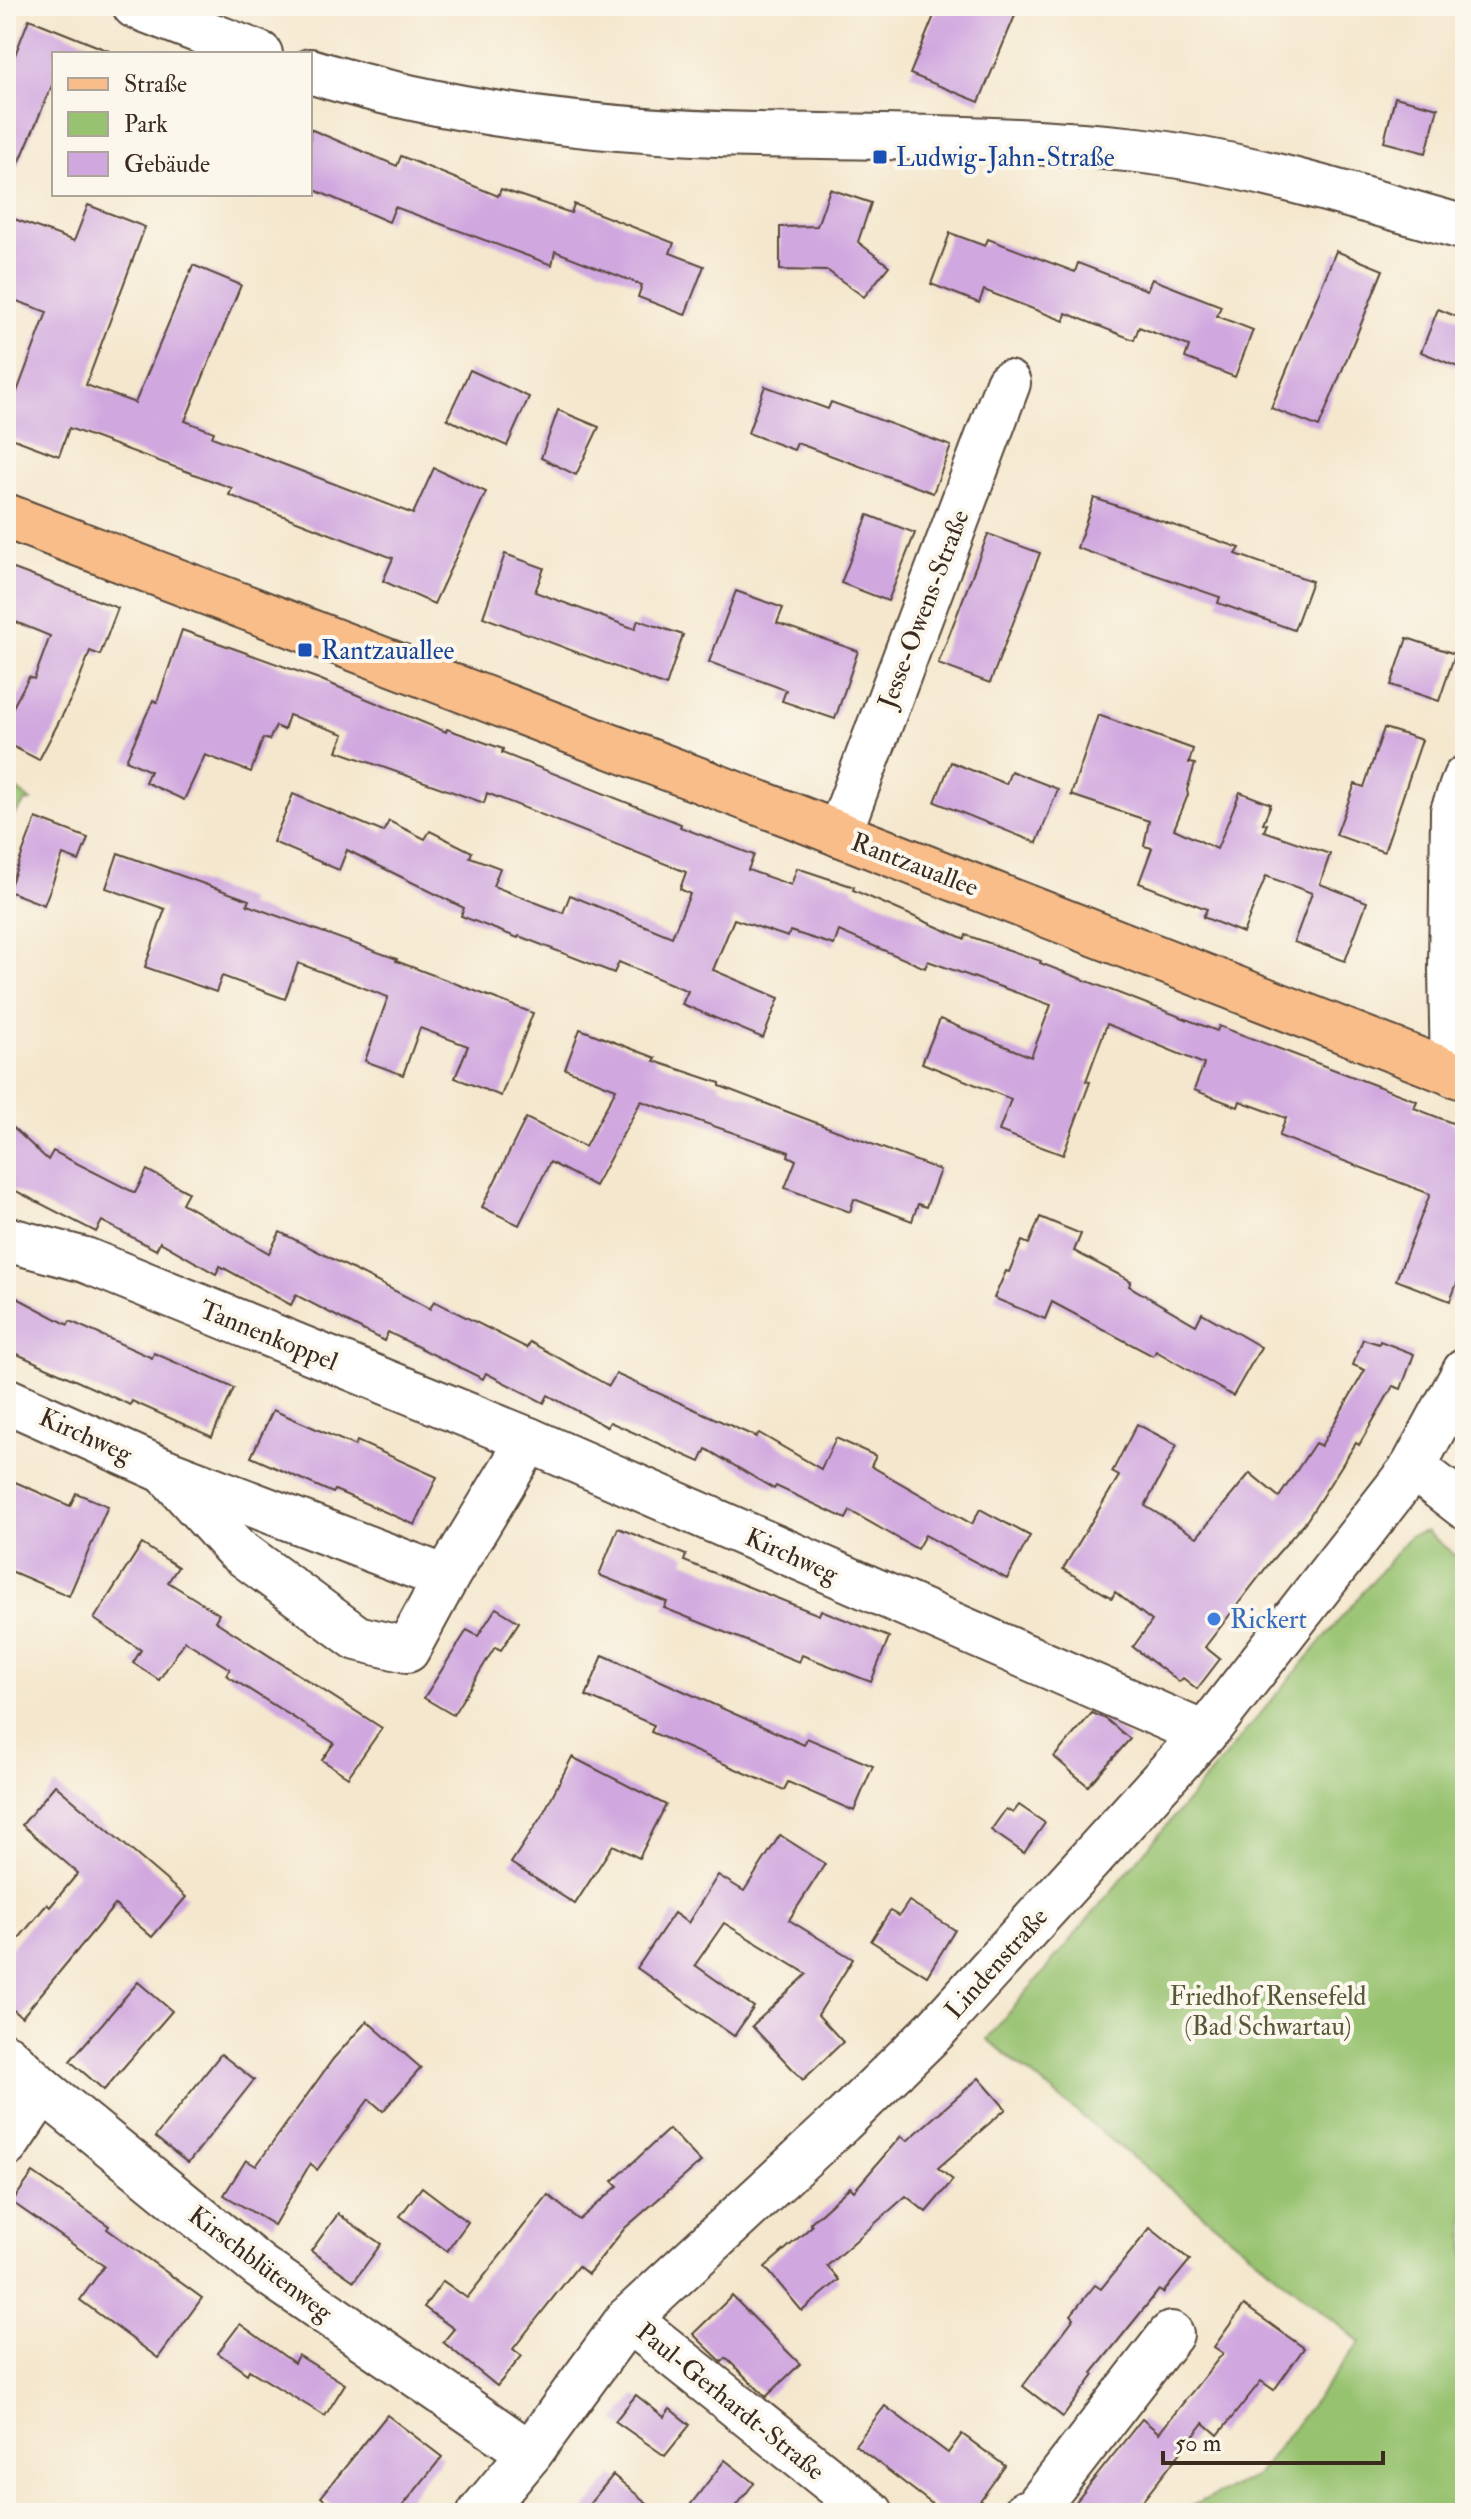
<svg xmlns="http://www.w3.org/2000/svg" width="1471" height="2519" viewBox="0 0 1471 2519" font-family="'IM FELL Double Pica',serif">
	<rect width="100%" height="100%" fill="#fbf7ec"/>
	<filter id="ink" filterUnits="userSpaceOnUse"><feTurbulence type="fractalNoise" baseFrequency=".0125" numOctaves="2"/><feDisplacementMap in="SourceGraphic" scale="16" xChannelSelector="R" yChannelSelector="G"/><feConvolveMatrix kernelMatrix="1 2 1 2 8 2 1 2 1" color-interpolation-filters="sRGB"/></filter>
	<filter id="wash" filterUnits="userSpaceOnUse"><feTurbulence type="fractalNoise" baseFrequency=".006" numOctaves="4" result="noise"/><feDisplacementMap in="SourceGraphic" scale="32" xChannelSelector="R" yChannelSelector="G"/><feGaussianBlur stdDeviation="1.8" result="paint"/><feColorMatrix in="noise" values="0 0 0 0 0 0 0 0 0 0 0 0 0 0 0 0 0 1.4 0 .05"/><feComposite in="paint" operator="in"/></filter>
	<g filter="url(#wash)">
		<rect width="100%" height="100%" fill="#f4e7cd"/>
		<g fill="#97c270" stroke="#697647" stroke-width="2">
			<polygon points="6,780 31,801 25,802 6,825"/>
			<polygon points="1426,1531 1465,1564 1465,2513 1181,2513 1184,2509 1255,2477 1360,2342 987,2039 1410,1536"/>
		</g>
		<g id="blocks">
			<g fill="#d0a7df">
				<polygon points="938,6 1019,6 979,102 910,74"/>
				<polygon points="29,19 114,53 54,54 54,81 6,194 6,78"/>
				<polygon points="1395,97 1438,108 1426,153 1384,142"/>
				<polygon points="310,129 397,166 401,156 498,196 501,189 571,213 574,204 674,243 670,253 704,266 685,315 638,297 642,285 555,251 552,265 395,207 389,222 310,188"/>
				<polygon points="830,189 871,203 858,242 889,266 864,297 828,271 780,270 780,227 817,226"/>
				<polygon points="88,205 145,227 86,385 135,403 193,265 241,285 185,421 214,432 212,437 413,514 434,468 486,492 434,604 383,581 393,558 229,495 232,488 69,428 59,456 6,436 6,421 47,312 6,297 6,216 74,241"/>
				<polygon points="950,233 985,246 988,239 1075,272 1078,263 1147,290 1152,279 1221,306 1217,316 1253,330 1235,377 1185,358 1189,346 1139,327 1134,340 1066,313 1064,321 984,290 979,303 931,284"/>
				<polygon points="1336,251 1383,270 1319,427 1271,408"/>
				<polygon points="1438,309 1465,320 1465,370 1421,352"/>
				<polygon points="470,370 529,397 507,446 447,419"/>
				<polygon points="765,386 828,409 831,402 951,446 933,493 797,443 794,450 748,433"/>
				<polygon points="558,410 599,427 576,475 541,458"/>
				<polygon points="1094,498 1240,548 1236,554 1312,581 1294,630 1218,603 1220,597 1077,548"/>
				<polygon points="868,515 915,533 888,601 841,583"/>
				<polygon points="988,534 1040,553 990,683 938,664"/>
				<polygon points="505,554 544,568 535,592 635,629 638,620 683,635 666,686 483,617"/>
				<polygon points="6,566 118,608 100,655 90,651 76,689 39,760 6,743 6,720 29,677 34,679 50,636 6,618"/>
				<polygon points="736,591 783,608 777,623 858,651 835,719 782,701 786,690 709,662"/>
				<polygon points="182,630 319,679 446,732 447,729 503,749 502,753 681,824 680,827 754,855 748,870 791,885 797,868 854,887 853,890 965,939 966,935 1041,961 1040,963 1217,1031 1219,1026 1417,1101 1414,1108 1465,1128 1465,1263 1450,1301 1396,1280 1430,1194 1279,1136 1286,1118 1240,1101 1238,1107 1194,1090 1204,1064 1107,1024 1086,1081 1090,1082 1063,1155 999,1131 1011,1099 922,1063 940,1019 1031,1057 1051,1005 928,961 925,968 839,931 834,945 790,931 788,937 734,919 713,970 779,998 763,1038 682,1004 688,991 619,962 614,973 519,936 518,938 461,916 464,908 347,850 339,870 273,842 293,794 383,832 389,821 425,839 430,831 472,852 470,857 500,868 493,886 563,913 570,895 672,937 690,894 680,889 686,872 487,793 484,803 337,751 344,734 289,715 284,730 276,726 269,740 263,738 251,772 205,755 184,800 145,782 150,771 126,760 153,700 157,702"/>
				<polygon points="1407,638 1455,654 1439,701 1391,685"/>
				<polygon points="1098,715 1193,749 1189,763 1195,764 1187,790 1188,795 1174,829 1217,849 1240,792 1271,804 1263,823 1267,824 1264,831 1330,854 1320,884 1367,902 1345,961 1294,942 1312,893 1266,876 1243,933 1203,917 1207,909 1139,883 1152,848 1144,846 1149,821 1071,795"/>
				<polygon points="1384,728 1422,740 1384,852 1336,835 1355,784 1364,787"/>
				<polygon points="951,762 1006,784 1011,771 1058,789 1037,843 935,802"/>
				<polygon points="36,818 88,838 79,861 63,855 44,905 8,891"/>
				<polygon points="118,853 249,900 247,905 397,959 396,961 533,1013 501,1096 455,1078 468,1046 420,1028 403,1075 365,1061 388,997 298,963 285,999 222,976 216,992 145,967 165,909 106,888"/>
				<polygon points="580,1029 656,1058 654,1061 720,1083 720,1086 940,1170 926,1207 918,1204 912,1221 854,1199 850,1212 785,1188 796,1160 788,1156 789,1152 641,1101 595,1186 550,1162 519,1225 482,1207 526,1118 585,1147 616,1089 565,1069"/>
				<polygon points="6,1121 48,1160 53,1151 135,1193 147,1170 188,1192 182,1203 269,1253 280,1232 430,1309 434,1301 527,1348 530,1342 609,1386 616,1374 756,1437 759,1433 821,1469 836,1438 876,1456 871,1466 972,1524 980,1509 1030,1536 1007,1579 925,1535 917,1549 850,1511 846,1519 776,1486 774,1489 706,1449 700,1462 610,1422 607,1427 548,1395 544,1403 486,1373 483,1379 388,1332 384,1341 296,1295 291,1305 220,1266 216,1274 160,1242 156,1250 102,1221 96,1232 6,1186"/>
				<polygon points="1040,1217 1081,1234 1074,1251 1131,1281 1129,1286 1196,1325 1202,1313 1261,1347 1233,1396 1156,1351 1153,1356 1052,1302 1045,1319 994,1298 1006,1271 1009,1272 1022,1241 1029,1244"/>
				<polygon points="6,1292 68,1325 70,1321 152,1358 154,1353 234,1388 212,1437 132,1401 130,1405 6,1349"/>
				<polygon points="1363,1339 1379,1344 1380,1341 1414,1354 1401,1389 1393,1386 1359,1445 1356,1443 1307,1520 1272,1560 1205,1647 1220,1659 1197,1689 1183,1678 1179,1682 1133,1647 1152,1621 1115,1592 1112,1598 1063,1569 1119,1476 1112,1472 1137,1424 1177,1445 1145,1506 1197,1537 1250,1473 1279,1497 1315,1443 1321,1446 1365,1370 1353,1365"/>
				<polygon points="273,1410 355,1446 357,1441 437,1477 415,1525 335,1490 333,1493 251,1457"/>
				<polygon points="6,1478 70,1506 76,1493 108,1506 69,1596 6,1569"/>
				<polygon points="618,1528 686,1555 684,1561 819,1615 821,1610 889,1637 871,1682 802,1655 799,1662 664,1608 667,1602 599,1575"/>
				<polygon points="142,1544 178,1567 168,1582 219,1614 215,1621 382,1728 348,1777 322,1760 334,1743 226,1675 230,1669 185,1641 159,1680 133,1663 141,1650 94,1619"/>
				<polygon points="496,1608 519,1622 501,1650 495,1647 453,1715 424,1698 467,1630 478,1636"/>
				<polygon points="603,1655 804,1745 807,1738 873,1766 854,1811 788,1782 784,1790 651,1732 654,1725 586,1696"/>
				<polygon points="1092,1713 1106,1719 1130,1739 1088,1786 1054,1757"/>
				<polygon points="572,1757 666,1805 639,1858 613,1845 575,1904 511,1863 543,1814"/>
				<polygon points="55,1785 186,1897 152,1937 115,1905 22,2017 6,2004 6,1954 47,1904 50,1907 78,1873 22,1825"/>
				<polygon points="1019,1805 1045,1823 1024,1853 991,1830 1006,1809 1013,1813"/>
				<polygon points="780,1835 825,1864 789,1920 853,1959 818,2015 843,2042 803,2080 752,2026 807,1974 724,1923 695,1965 754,2007 734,2036 637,1968 674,1913 688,1923 718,1875 744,1891"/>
				<polygon points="909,1901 955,1930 927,1976 871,1941 890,1911 899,1916"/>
				<polygon points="138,1982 172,2011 104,2090 70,2061"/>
				<polygon points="367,2021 421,2068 383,2111 369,2099 317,2170 310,2164 274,2225 224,2195 246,2160 256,2166 333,2059"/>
				<polygon points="221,2054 254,2080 188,2163 155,2137"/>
				<polygon points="979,2078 1006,2109 938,2168 953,2180 926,2212 906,2196 827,2266 839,2280 802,2311 765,2267 812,2226 810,2223 850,2187 854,2191 901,2136 907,2141"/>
				<polygon points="669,2129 701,2162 625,2228 588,2274 578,2266 513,2349 522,2356 497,2386 443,2342 454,2329 424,2307 443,2281 467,2298 548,2195 579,2220 618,2186 613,2181"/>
				<polygon points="33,2173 109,2226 107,2229 202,2298 158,2358 80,2300 104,2266 12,2202"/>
				<polygon points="422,2187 468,2222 447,2251 400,2216"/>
				<polygon points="338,2214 381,2244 354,2281 311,2251"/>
				<polygon points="1150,2228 1190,2260 1163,2293 1159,2290 1092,2373 1094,2375 1063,2417 1023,2386 1074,2318 1071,2315 1095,2285 1101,2289"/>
				<polygon points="732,2296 800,2364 766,2397 726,2358 722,2362 693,2334"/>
				<polygon points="1244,2305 1304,2348 1274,2390 1261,2381 1218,2435 1204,2423 1133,2513 1067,2513 1142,2419 1159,2433 1223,2353 1214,2347"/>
				<polygon points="240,2324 294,2363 298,2355 345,2384 325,2416 249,2370 247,2374 218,2353"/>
				<polygon points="636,2395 664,2417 670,2409 690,2425 665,2456 615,2421"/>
				<polygon points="885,2406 948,2453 962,2434 1005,2466 971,2513 944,2513 855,2445"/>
				<polygon points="387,2415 442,2457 397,2513 341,2513 321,2497"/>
				<polygon points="725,2460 754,2483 731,2513 684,2513"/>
				<polygon points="613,2475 659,2513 582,2513"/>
			</g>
		</g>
	</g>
	<g filter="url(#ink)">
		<use href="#blocks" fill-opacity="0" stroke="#574638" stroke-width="2"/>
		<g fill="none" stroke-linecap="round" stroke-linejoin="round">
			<defs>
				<g id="minor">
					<polyline points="135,6 260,54"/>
					<path d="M310 71C454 116 607 132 757 135 883 137 1011 137 1137 150 1249 163 1357 198 1465 228"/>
					<polyline points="839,834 1008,383"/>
					<polyline points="1453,1074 1451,970 1453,811 1465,778"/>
					<polyline points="6,1239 85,1260 529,1440"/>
					<polyline points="6,1400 165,1471 446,1578"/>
					<polyline points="1413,1467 1465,1507"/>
					<polyline points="165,1471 236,1549 357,1638 407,1650 446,1578 529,1440 1204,1734"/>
					<polyline points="6,2056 43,2090 260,2267 530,2453"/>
					<polyline points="6,2145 43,2090"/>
					<polyline points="628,2319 871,2513"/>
					<polyline points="480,2513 530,2453 628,2319 841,2122 935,2030 1211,1726 1413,1467 1465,1371"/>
					<polyline points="1025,2513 1034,2511 1171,2334"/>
				</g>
				<polyline id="major" points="6,516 791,815 1465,1078"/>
			</defs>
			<use href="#minor" stroke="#574638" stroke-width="48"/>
			<use href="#major" stroke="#574638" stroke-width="48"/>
			<use href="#minor" stroke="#fff" stroke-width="44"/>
			<use href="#major" stroke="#f8bd89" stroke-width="44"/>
		</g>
	</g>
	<g fill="#1a4fb4" stroke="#fbf7ec" stroke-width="3">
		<rect x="872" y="149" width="16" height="16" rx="4"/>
		<rect x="297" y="642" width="16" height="16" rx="4"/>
	</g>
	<circle fill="#3f7fe0" stroke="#fbf7ec" stroke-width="3" cx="1214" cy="1619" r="8"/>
	<g text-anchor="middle" stroke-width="8" stroke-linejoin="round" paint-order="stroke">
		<g font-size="26" fill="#164399" stroke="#fbf7ec" text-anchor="start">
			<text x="896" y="166">Ludwig-Jahn-Straße</text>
			<text x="321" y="659">Rantzauallee</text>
		</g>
		<g font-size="26" fill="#3b2a1e" stroke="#fbf7ec">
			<text transform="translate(923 609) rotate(-69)" y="9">Jesse-Owens-Straße</text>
			<text transform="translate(915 864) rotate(21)" y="9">Rantzauallee</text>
			<text transform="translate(269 1335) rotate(22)" y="9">Tannenkoppel</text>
			<text transform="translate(86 1435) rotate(24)" y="9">Kirchweg</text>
			<text transform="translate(792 1555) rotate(24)" y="9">Kirchweg</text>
			<text transform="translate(996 1963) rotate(-48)" y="9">Lindenstraße</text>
			<text transform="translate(261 2263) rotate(37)" y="9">Kirschblütenweg</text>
			<text transform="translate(731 2401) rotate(39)" y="9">Paul-Gerhardt-Straße</text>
		</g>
		<g font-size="26" fill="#366cbe" stroke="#fbf7ec" text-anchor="start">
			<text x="1230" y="1628">Rickert</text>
		</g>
		<g font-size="26" fill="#575837" stroke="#fbf7ec">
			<text x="1268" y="2005">Friedhof Rensefeld<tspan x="1268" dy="30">(Bad Schwartau)</tspan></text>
		</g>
	</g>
	<rect width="1471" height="2519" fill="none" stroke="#fbf7ec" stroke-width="32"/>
	<rect x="52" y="52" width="260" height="144" fill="#fbf7ec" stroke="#aea59a" stroke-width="2"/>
	<rect x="68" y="78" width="40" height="12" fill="#f8bd89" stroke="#aea59a" stroke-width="2"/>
	<text x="124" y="92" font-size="24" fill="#3b2a1e">Straße</text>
	<rect x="68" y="112" width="40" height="24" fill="#97c270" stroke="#aea59a" stroke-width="2"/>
	<text x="124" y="132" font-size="24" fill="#3b2a1e">Park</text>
	<rect x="68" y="152" width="40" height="24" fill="#d0a7df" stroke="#aea59a" stroke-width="2"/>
	<text x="124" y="172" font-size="24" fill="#3b2a1e">Gebäude</text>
	<path d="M1163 2451v12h220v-12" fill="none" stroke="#3b2a1e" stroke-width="4"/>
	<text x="1175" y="2451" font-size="24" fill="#3b2a1e" stroke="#fbf7ec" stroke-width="6" paint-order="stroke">50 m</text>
</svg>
